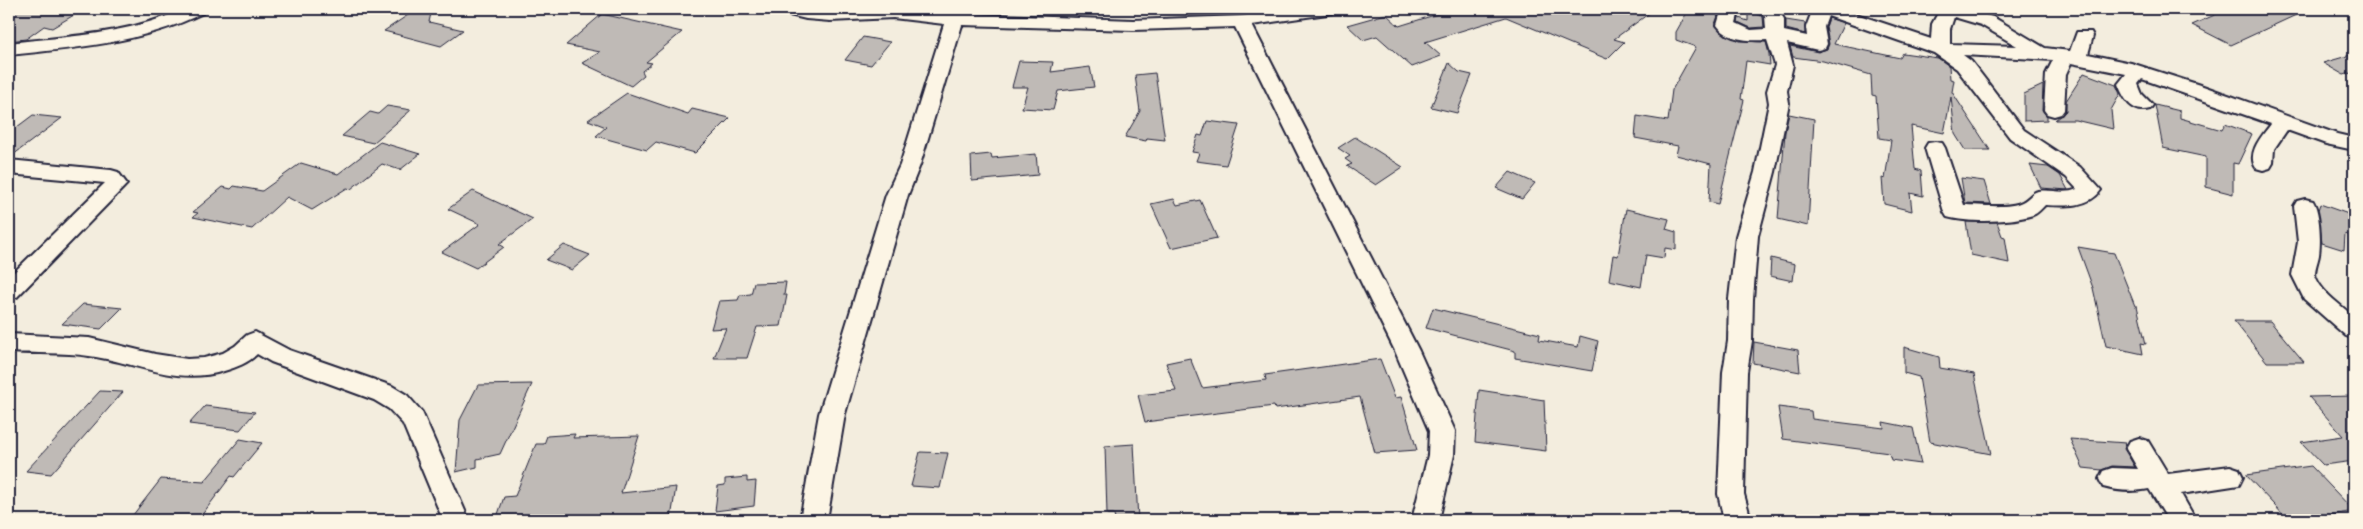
<svg xmlns="http://www.w3.org/2000/svg" width="2363" height="529" viewBox="0 0 2363 529" font-family="Mynerve,sans-serif">
	<rect width="100%" height="100%" fill="#f3edde"/>
	<filter id="ink" filterUnits="userSpaceOnUse"><feTurbulence type="fractalNoise" baseFrequency=".02" numOctaves="2"/><feDisplacementMap in="SourceGraphic" scale="10" xChannelSelector="R" yChannelSelector="G"/><feConvolveMatrix kernelMatrix="1 2 1 2 8 2 1 2 1" color-interpolation-filters="sRGB"/></filter>
	<g filter="url(#ink)">
		<g fill="#bfbab6" stroke="#22223b">
			<polygon points="9,9 84,9 52,28 44,26 26,39 9,41"/>
			<polygon points="417,9 432,9 429,22 463,30 441,46 384,31"/>
			<polygon points="1454,9 1655,9 1614,39 1624,42 1607,59 1506,17 1425,42 1441,56 1412,67 1377,36 1363,40 1347,25 1386,14 1399,26"/>
			<polygon points="1689,9 1711,10 1718,16 1715,24 1721,32 1740,41 1766,42 1769,54 1770,65 1746,61 1741,99 1744,100 1718,204 1709,202 1711,164 1676,155 1678,146 1635,138 1637,116 1668,121 1672,90 1696,47 1676,40 1676,32"/>
			<polygon points="2228,9 2309,9 2231,45 2192,25"/>
			<polygon points="1748,10 1754,11 1763,17 1764,27 1751,28 1738,22 1739,18 1748,21"/>
			<polygon points="602,14 682,32 646,62 652,63 642,71 644,75 631,86 582,63 600,52 566,45"/>
			<polygon points="1829,18 1844,23 1834,44 1900,58 1903,53 1938,58 1949,66 1950,79 1954,80 1952,92 1990,150 1965,150 1955,134 1951,97 1944,133 1911,126 1915,169 1921,171 1923,196 1910,193 1912,211 1884,204 1882,178 1885,179 1891,140 1879,138 1876,96 1872,95 1871,75 1823,61 1793,57 1790,46 1818,52 1827,49 1829,44 1826,27"/>
			<polygon points="1786,20 1805,23 1805,34 1786,29"/>
			<polygon points="863,37 890,42 871,65 845,60"/>
			<polygon points="2354,54 2354,72 2344,75 2323,63"/>
			<polygon points="1019,61 1053,62 1051,72 1090,67 1094,87 1058,91 1053,110 1022,108 1028,87 1012,87"/>
			<polygon points="1449,63 1459,72 1472,75 1457,113 1431,107"/>
			<polygon points="1155,73 1165,140 1147,138 1146,141 1125,137 1140,111 1135,75"/>
			<polygon points="2084,73 2116,85 2120,94 2111,110 2113,129 2075,120 2055,120 2066,111 2066,101"/>
			<polygon points="2043,85 2042,110 2047,116 2047,120 2024,121 2024,94"/>
			<polygon points="627,93 688,114 692,109 730,118 695,153 656,142 647,150 596,136 606,127 588,120"/>
			<polygon points="2155,105 2180,111 2180,118 2222,130 2225,124 2252,134 2238,164 2233,163 2233,194 2206,187 2206,157 2163,148"/>
			<polygon points="387,106 411,110 373,143 342,136 370,112 378,114"/>
			<polygon points="1789,114 1814,119 1808,226 1778,219 1785,132"/>
			<polygon points="33,115 62,118 9,158 9,133"/>
			<polygon points="1207,121 1239,125 1226,165 1196,161 1199,153 1192,152 1198,135 1202,136"/>
			<polygon points="1355,137 1403,167 1376,185 1347,166 1352,164 1345,159 1350,156 1338,148"/>
			<polygon points="380,142 420,154 400,170 382,164 351,189 347,188 312,210 287,197 252,229 193,217 198,213 193,212 223,187 231,189 234,186 262,191 301,163 338,174"/>
			<polygon points="991,154 992,158 1036,154 1038,175 972,181 971,156"/>
			<polygon points="2030,165 2048,167 2060,175 2068,190 2041,188"/>
			<polygon points="1510,172 1535,183 1522,199 1496,188"/>
			<polygon points="1961,178 1984,181 1991,204 1965,203"/>
			<polygon points="473,191 533,219 499,244 504,247 476,268 442,252 480,224 448,209"/>
			<polygon points="1174,199 1177,205 1200,200 1217,238 1171,248 1151,204"/>
			<polygon points="2320,204 2354,216 2354,237 2345,234 2344,250 2322,243 2318,210"/>
			<polygon points="1626,209 1669,219 1666,229 1676,232 1676,250 1665,248 1664,258 1646,255 1641,287 1609,280 1613,255 1618,256"/>
			<polygon points="1966,222 1997,222 2002,236 2005,237 2009,263 1971,255"/>
			<polygon points="564,245 590,255 572,270 546,260"/>
			<polygon points="2078,247 2114,253 2135,306 2137,306 2146,344 2141,343 2143,354 2106,346 2093,288"/>
			<polygon points="1771,258 1795,264 1793,281 1770,276"/>
			<polygon points="786,282 784,295 787,295 781,326 757,327 747,358 714,358 726,328 711,329 719,301 738,300 740,295 751,294 754,283"/>
			<polygon points="83,304 122,308 101,329 62,324"/>
			<polygon points="1433,308 1540,334 1539,340 1578,347 1580,336 1598,341 1592,371 1515,358 1515,351 1426,328"/>
			<polygon points="2234,321 2270,321 2304,362 2267,362"/>
			<polygon points="1754,342 1798,350 1800,372 1753,363"/>
			<polygon points="1904,347 1939,357 1940,368 1974,374 1991,454 1930,442 1919,377 1904,373"/>
			<polygon points="1190,358 1202,388 1266,380 1265,375 1380,359 1395,398 1401,397 1417,450 1375,453 1360,397 1275,409 1274,406 1145,422 1138,395 1176,391 1166,363"/>
			<polygon points="532,384 500,454 477,459 477,467 456,472 460,420 478,385"/>
			<polygon points="1479,390 1544,400 1546,451 1475,442"/>
			<polygon points="100,391 123,392 51,474 26,471"/>
			<polygon points="2354,396 2354,461 2323,465 2301,442 2343,436 2309,397"/>
			<polygon points="205,406 255,412 240,430 189,424"/>
			<polygon points="1778,407 1811,411 1812,419 1884,428 1883,422 1913,428 1921,464 1891,460 1889,453 1783,439"/>
			<polygon points="575,434 573,438 639,436 621,493 676,487 671,518 653,520 496,520 504,497 515,496 536,444 544,444 547,436"/>
			<polygon points="240,439 262,443 234,477 231,476 198,520 129,520 161,479 204,482"/>
			<polygon points="2070,439 2126,443 2124,449 2135,467 2112,466 2102,470 2083,468"/>
			<polygon points="1134,444 1138,520 1115,520 1114,514 1107,514 1105,446"/>
			<polygon points="920,452 948,453 940,488 911,486"/>
			<polygon points="2311,466 2354,511 2302,520 2288,520 2246,475"/>
			<polygon points="747,477 747,482 756,481 754,506 715,511 718,486 725,485 725,479"/>
		</g>
		<g fill="none" stroke-linecap="round" stroke-linejoin="round">
			<defs>
				<g id="street">
					<path d="M183 9H206L203 13C142 43 76 48 9 55V43C68 36 128 35 183 9Z"/>
					<polygon points="778,9 830,11 905,9 947,13 948,9 966,9 965,14 1133,20 1241,16 1290,9 1336,9 1333,13 1327,14 1252,25 1419,351 1455,431 1454,455 1439,520 1412,520 1428,455 1429,431 1395,351 1235,27 1133,30 962,25 920,165 908,195 845,414 827,520 800,520 819,414 886,195 900,165 944,24 893,18 830,21 806,19 781,13"/>
					<path d="M1712 9H1734L1738 15 1736 23 1751 30 1766 29 1765 16 1758 13 1755 9H1778L1784 19V31L1807 36 1806 27 1813 9H1841L1931 39 1932 24 1938 13 1934 9H1962L1993 17 2045 48 2070 51 2077 32H2091L2093 36 2088 54 2131 63 2203 86 2337 134 2354 138V150L2326 144 2287 130 2274 149 2273 163 2270 168 2263 170 2256 168C2246 153 2262 136 2271 124L2142 79 2138 84 2142 94 2153 105 2150 109C2132 114 2124 99 2118 84L2126 74 2071 63 2066 74 2064 110 2061 114 2054 116 2047 114 2044 110 2046 74 2053 60 1963 55 1971 61 2024 130 2080 167 2101 190C2089 208 2064 206 2045 205 2041 209 2038 213 2033 215 2012 222 1969 223 1947 217L1944 212 1925 148 1928 143 1935 142 1942 143 1945 148 1964 205C1978 205 2010 209 2022 202 2029 199 2031 193 2038 191 2051 189 2065 195 2077 189L2066 177 2010 138 1957 69 1934 53 1828 16 1824 27 1827 44 1825 48 1818 50 1787 43 1793 65 1787 91 1789 103 1775 172 1758 236 1753 299 1752 341 1747 372 1744 494 1751 520H1724L1718 494 1723 372 1728 341 1729 299 1736 236 1755 172 1769 103 1767 91 1775 65 1767 40C1751 41 1728 41 1717 25L1720 15ZM1954 17 1981 25 2017 46 1950 44V29Z"/>
					<polygon points="9,160 111,170 118,172 127,184 17,297 9,299 9,277 105,183 9,174"/>
					<path d="M2305 199 2313 201C2320 212 2321 241 2319 255 2318 262 2313 272 2316 278 2323 294 2341 305 2354 317V339L2346 336 2304 299 2292 275 2298 242 2294 206 2297 201Z"/>
					<path d="M255 332 289 350 392 386 407 395 422 412 469 520H443L403 424 389 409 374 400 271 362 257 354C248 363 237 367 224 371 176 386 136 362 89 356 63 352 35 354 9 352V334L89 338 155 354 187 359 204 358 223 353 235 346 247 335Z"/>
					<path d="M2139 438 2148 441 2168 474 2230 466 2239 469 2243 477 2239 485 2181 494 2196 520H2168L2149 489C2134 492 2117 491 2103 487L2099 479 2103 471 2112 468 2138 469 2126 448 2130 441Z"/>
				</g>
			</defs>
			<use href="#street" stroke="#22223b" stroke-width="4"/>
			<use href="#street" fill="#fcf5e5" fill-rule="evenodd"/>
		</g>
	</g>
	<rect width="2363" height="529" fill="none" stroke="#fcf5e5" stroke-width="30"/>
	<rect x="15" y="15" width="2333" height="499" fill="none" stroke="#22223b" stroke-width="2" filter="url(#ink)"/>
</svg>
